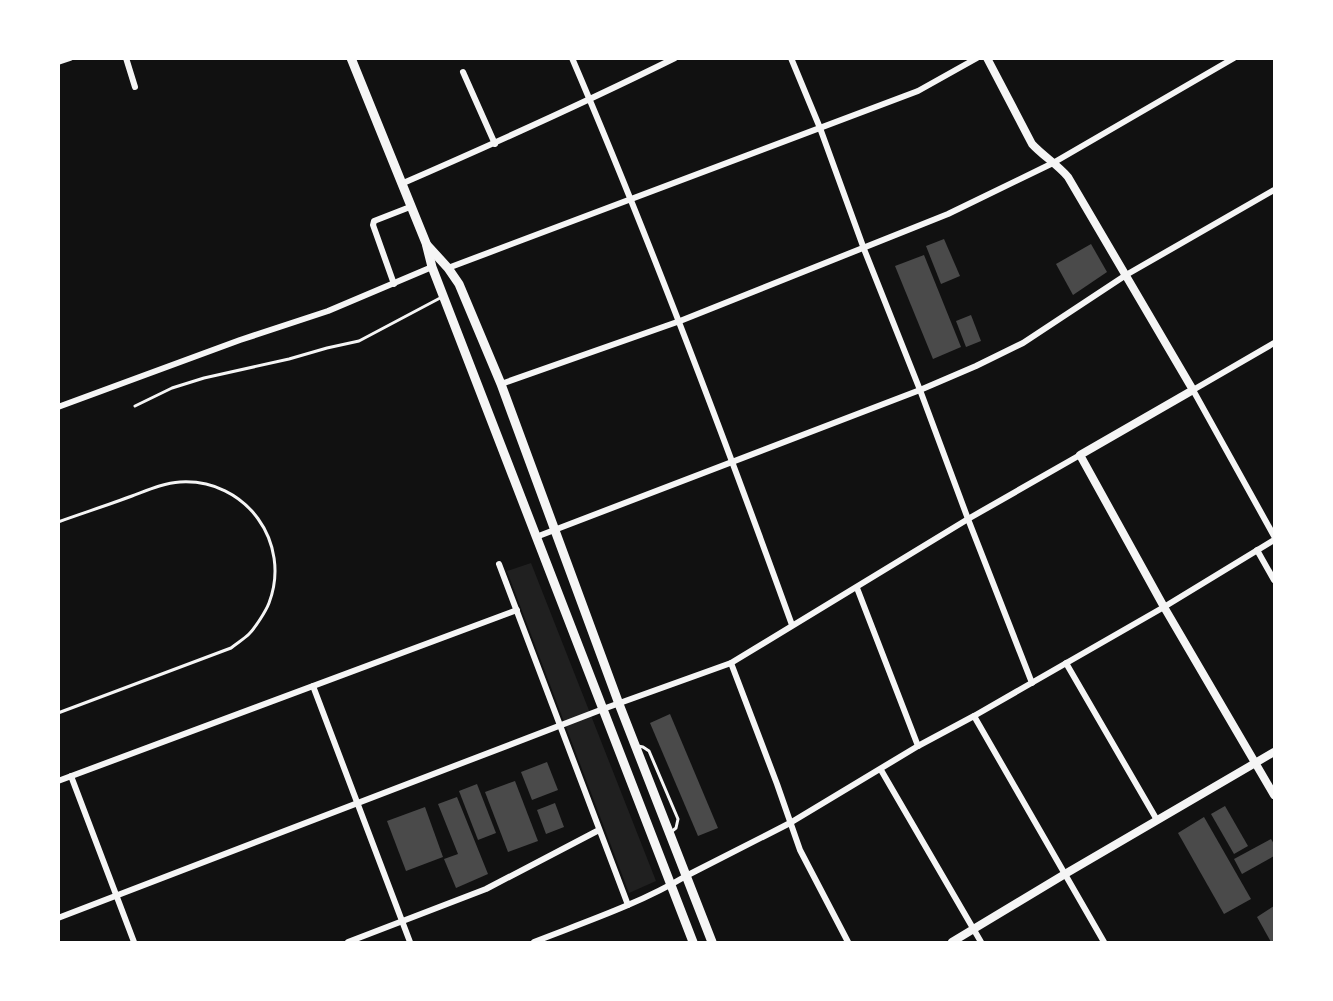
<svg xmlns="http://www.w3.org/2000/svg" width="1333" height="1001" viewBox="0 0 1333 1001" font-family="Quicksand,sans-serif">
	<rect width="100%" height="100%" fill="#111"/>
	<polygon fill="#202020" points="531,563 656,881 629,893 507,571"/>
	<g fill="#4a4a4a">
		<polygon points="944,239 960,276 941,284 926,246"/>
		<polygon points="1091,244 1107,272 1073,295 1056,264"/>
		<polygon points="924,255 961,347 933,359 895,266"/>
		<polygon points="971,315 981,341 966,347 956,321"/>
		<polygon points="670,714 718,828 698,836 650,723"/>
		<polygon points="547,762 558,790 532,800 521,772"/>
		<polygon points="515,781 538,841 508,852 485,792"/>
		<polygon points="477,784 496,833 478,840 459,791"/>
		<polygon points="457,797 488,874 456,888 444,859 458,854 438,804"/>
		<polygon points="555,803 564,827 546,834 537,810"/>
		<polygon points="1225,806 1248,846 1234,854 1211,814"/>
		<polygon points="425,807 443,857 406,871 387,821"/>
		<polygon points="1204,817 1251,899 1224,914 1178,833"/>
		<polygon points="1271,839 1274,844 1274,856 1242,874 1234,859"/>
		<polygon points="1274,906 1274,940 1271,942 1257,917"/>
	</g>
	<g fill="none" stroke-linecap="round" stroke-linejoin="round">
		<g stroke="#f5f5f5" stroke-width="3">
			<polyline points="135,406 172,388 204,378 289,359 327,348 359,341 442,297"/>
			<path d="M58 522C83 513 108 505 132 496 148 490 164 483 180 482 246 478 292 543 269 603 266 611 255 628 249 634 244 639 237 643 231 648L58 713"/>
			<polyline points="638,746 643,747 649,751 678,819 676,828 671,832"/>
		</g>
		<g stroke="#f5f5f5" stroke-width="6">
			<polyline points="126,58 135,87"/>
			<path d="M572 58C652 245 723 434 792 625"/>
			<polyline points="791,58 820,128 864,249 920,390 968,519 1032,683"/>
			<polyline points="58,62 70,58"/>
			<polyline points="463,72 495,144"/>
			<path d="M401 184C493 144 584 103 675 58"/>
			<polyline points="448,268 918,91 977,58"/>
			<polyline points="394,284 373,225 374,221 410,207"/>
			<polyline points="1274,343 1193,390 1274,536"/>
			<polyline points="501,384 680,321 948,214 1053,163 1234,58"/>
			<polyline points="58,407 240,340 328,311 432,267"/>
			<polyline points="536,537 920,390 976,366 1023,343 1126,275 1274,190"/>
			<polyline points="1257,550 1274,580"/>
			<polyline points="499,564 628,905"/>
			<polyline points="857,588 918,746"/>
			<polyline points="731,663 777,784 800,850 848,942"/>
			<polyline points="1066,663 1157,820"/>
			<polyline points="313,686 410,942"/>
			<polyline points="974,716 1104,942"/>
			<polyline points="881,770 981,942"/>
			<polyline points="71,776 134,942"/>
			<polyline points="58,781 517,610"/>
			<polyline points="58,918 603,709 731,663 968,519 1080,455"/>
			<polyline points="348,942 486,889 599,830"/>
			<path d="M534 942C585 922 639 904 686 876L790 823 918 746 974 716 1164 607 1274 540"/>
		</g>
		<g stroke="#f5f5f5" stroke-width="8">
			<path d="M987 58 1032 144C1043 156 1057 164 1068 177L1193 390 1080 455 1164 607 1274 795"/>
			<polyline points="952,942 1065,874 1274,752"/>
		</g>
		<g stroke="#f5f5f5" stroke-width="9">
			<polyline points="351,58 426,243 432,267 693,942"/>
			<polyline points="427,245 448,268 459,284 501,384 619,704 712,942"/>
		</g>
	</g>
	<rect width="1333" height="1001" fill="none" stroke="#ffffff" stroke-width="120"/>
</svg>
